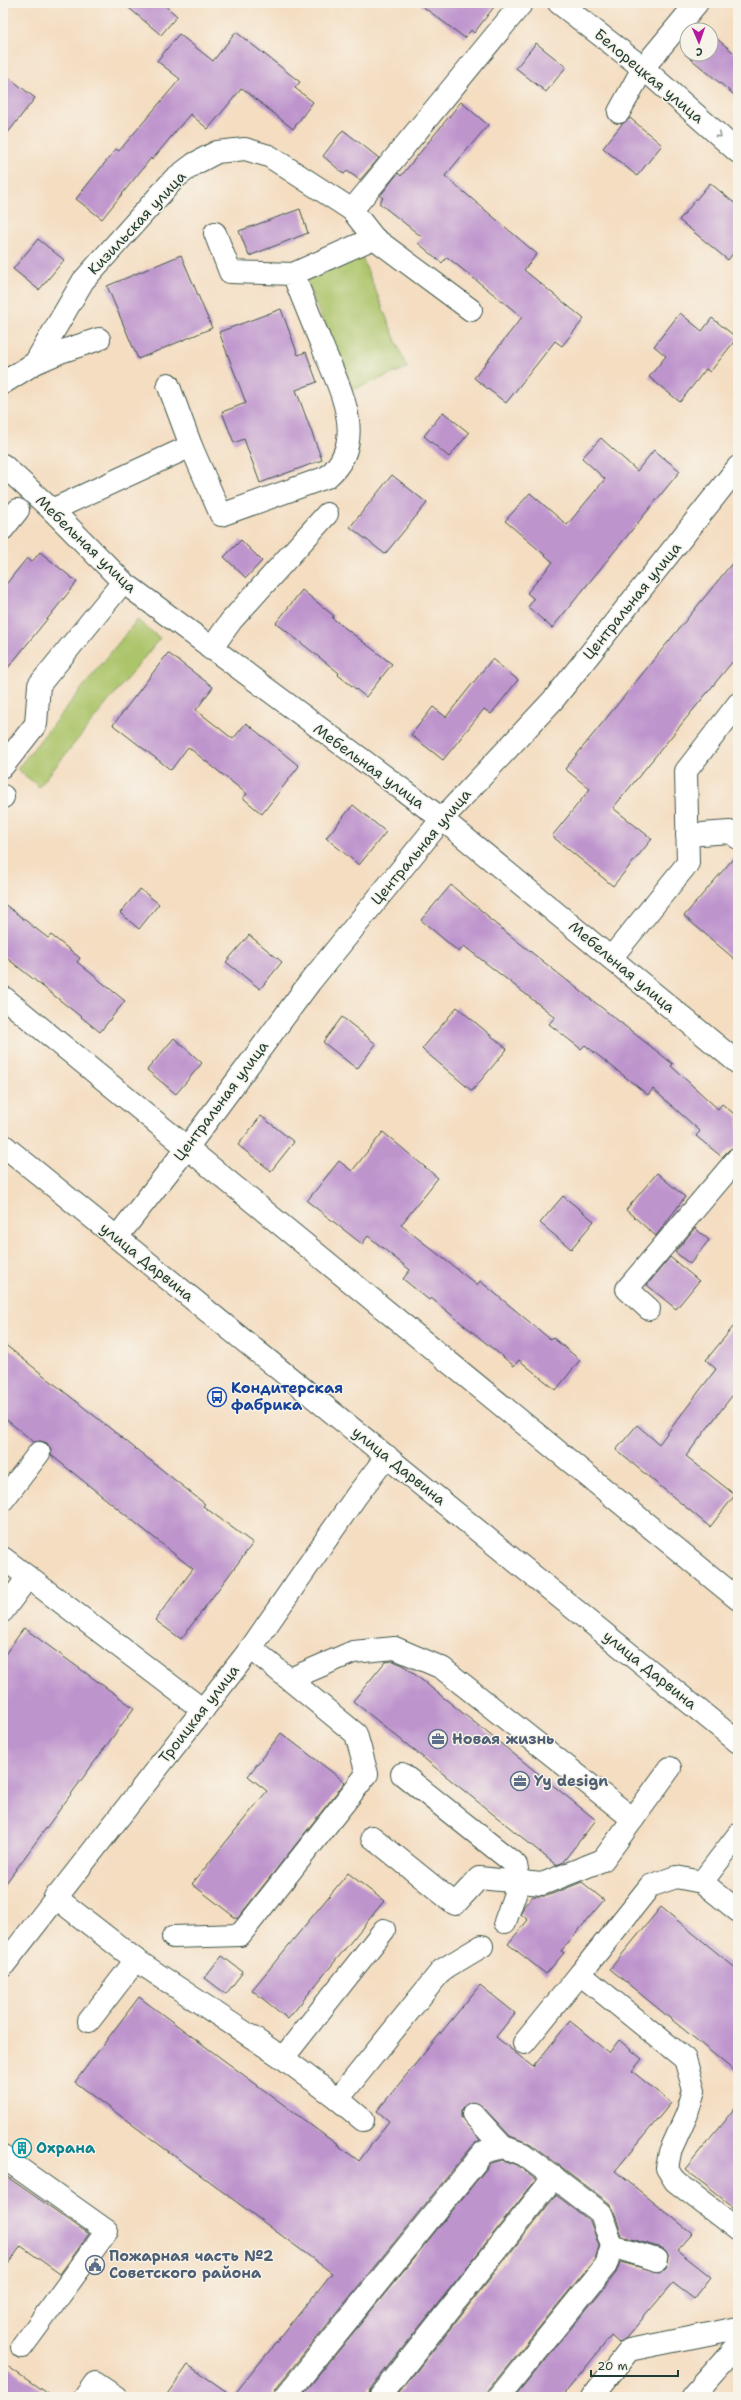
<svg xmlns="http://www.w3.org/2000/svg" width="741" height="2400" font-family="'Shantell Sans',sans-serif">
<rect width="100%" height="100%" fill="#f7f3e8"/>
<filter id="ink" filterUnits="userSpaceOnUse"><feTurbulence type="fractalNoise" baseFrequency=".025" numOctaves="2"/><feDisplacementMap in="SourceGraphic" scale="8" xChannelSelector="R" yChannelSelector="G"/><feConvolveMatrix kernelMatrix="1 2 1 2 8 2 1 2 1" color-interpolation-filters="sRGB"/></filter>
<filter id="wash" filterUnits="userSpaceOnUse"><feTurbulence type="fractalNoise" baseFrequency=".012" numOctaves="4" result="noise"/><feDisplacementMap in="SourceGraphic" scale="16" xChannelSelector="R" yChannelSelector="G"/><feGaussianBlur stdDeviation="0.9" result="paint"/><feColorMatrix in="noise" values="0 0 0 0 0 0 0 0 0 0 0 0 0 0 0 0 0 1.4 0 .05"/><feComposite in="paint" operator="in"/></filter>
<g filter="url(#wash)">
<rect width="100%" height="100%" fill="#f4ddc1"/>
<!-- green -->
<g fill="#acc56b" stroke="#668150">
<path d="M362,257L407,368L350,391L306,280Z"/>
<path d="M137,620L160,638L39,787L17,769Z"/>
</g>
<g id="blocks">
<!-- building -->
<g fill="#be94cd">
<path d="M123,3H162L177,16L161,35Z"/>
<path d="M418,3H497L474,33L471,30L465,38Z"/>
<path d="M236,32L300,82L295,88L313,102L293,129L242,88L208,129L190,114L152,160L151,158L102,219L76,199L116,149L119,151L180,79L157,61L179,34L213,61Z"/>
<path d="M711,34L738,56V98L685,54H711Z"/>
<path d="M536,43L566,67L546,92L516,68Z"/>
<path d="M3,73L35,98L3,139Z"/>
<path d="M461,102L488,125L445,176L537,254L524,270L584,319L562,346L555,341L506,403L474,378L522,317L447,257L442,263L417,242L422,237L379,203L383,198L380,196L398,173L401,176Z"/>
<path d="M630,118L662,145L637,176L603,148L622,124Z"/>
<path d="M343,130L379,158L360,180L347,171L344,174L323,156Z"/>
<path d="M710,183L738,206V247L728,260L679,220Z"/>
<path d="M300,209L308,233L249,256L239,231Z"/>
<path d="M38,239L64,260L39,290L13,269Z"/>
<path d="M181,255L212,328L138,359L107,286Z"/>
<path d="M281,309L298,355L306,352L317,382L296,390L322,460L260,483L244,439L234,443L222,412L246,403L219,332Z"/>
<path d="M680,313L702,331L712,318L737,338L710,372L706,369L680,402L649,377L666,356L654,346Z"/>
<path d="M443,412L469,433L449,457L424,436Z"/>
<path d="M601,438L637,471L654,450L680,471L552,628L528,607L534,599L527,593L553,562L505,521L530,493L567,525L605,479L582,458Z"/>
<path d="M392,475L427,503L385,554L350,527Z"/>
<path d="M241,540L262,561L246,578L224,557Z"/>
<path d="M40,552L77,582L3,674V588L27,558L32,562Z"/>
<path d="M738,556V655L613,808L652,839L613,886L552,836L590,789L565,769Z"/>
<path d="M302,590L334,616L332,618L392,664L366,697L338,675L339,673L276,623Z"/>
<path d="M168,653L213,687L196,710L233,739L246,723L299,766L262,814L243,798L247,794L188,747L171,770L113,725Z"/>
<path d="M492,659L518,680L491,714L484,709L443,760L411,735L433,707L446,717Z"/>
<path d="M353,805L386,832L359,865L326,838Z"/>
<path d="M738,853V962L684,916Z"/>
<path d="M451,885L489,917L488,918L673,1064L671,1066L718,1109L722,1104L738,1117V1146L729,1150L722,1157L696,1136L700,1131L653,1089L648,1095L585,1045L581,1049L549,1024L555,1017L464,946L459,952L421,920Z"/>
<path d="M140,889L159,904L139,929L120,913Z"/>
<path d="M3,903L48,938L51,935L80,958L77,962L125,1001L100,1032L3,955Z"/>
<path d="M249,935L282,962L260,989L226,962Z"/>
<path d="M457,1007L507,1049L472,1091L422,1049Z"/>
<path d="M342,1017L376,1044L357,1069L323,1042Z"/>
<path d="M174,1038L202,1063L176,1094L147,1070Z"/>
<path d="M261,1116L294,1142L271,1171L238,1145Z"/>
<path d="M383,1132L438,1178L401,1225L477,1285L480,1281L550,1339L552,1337L580,1360L556,1390L519,1360L514,1366L431,1298L429,1300L403,1279L410,1270L368,1236L362,1244L307,1201L339,1161L352,1171Z"/>
<path d="M657,1173L685,1197L656,1236L626,1210Z"/>
<path d="M563,1196L594,1221L571,1249L540,1223Z"/>
<path d="M695,1228L709,1240L690,1264L675,1252Z"/>
<path d="M670,1257L699,1281L676,1309L647,1285Z"/>
<path d="M738,1321V1388L686,1456L735,1495L710,1527L616,1450L637,1425L659,1444L716,1369L706,1360Z"/>
<path d="M3,1343L205,1504L203,1506L253,1543L181,1639L155,1620L193,1569L51,1455V1449L47,1443L41,1441L34,1442L3,1417Z"/>
<path d="M24,1628L134,1708L3,1887V1657Z"/>
<path d="M393,1661L403,1665L596,1820L562,1863L556,1865L353,1701L385,1662Z"/>
<path d="M281,1733L345,1782L237,1919L192,1884L267,1791L248,1776Z"/>
<path d="M348,1873L384,1901L288,2019L252,1990Z"/>
<path d="M582,1882L604,1900L561,1951L564,1953L546,1974L508,1944L528,1920L521,1914L524,1906L533,1896H547Z"/>
<path d="M661,1907L738,1970V2074L610,1969Z"/>
<path d="M222,1956L243,1972L226,1994L205,1978Z"/>
<path d="M480,1985L515,2013L496,2037L533,2067L570,2021L609,2053L619,2040L642,2059L632,2071L671,2103L615,2171L692,2233L677,2250L711,2277L694,2299L673,2283L626,2338L619,2343L611,2336L562,2397H515L616,2273L620,2262L659,2272L666,2269L669,2258L666,2252L661,2248L622,2236L613,2209L609,2203L531,2144L510,2136L482,2106L471,2102L461,2110V2117L480,2140L474,2144L275,2389L273,2397H165L188,2365L233,2396L332,2273L75,2082L139,1997L359,2161L389,2121L377,2111Z"/>
<path d="M738,2104V2211L685,2169Z"/>
<path d="M502,2160L517,2165L536,2180L370,2389L368,2397H301L491,2163Z"/>
<path d="M3,2174L89,2234L60,2274L21,2246L3,2271Z"/>
<path d="M556,2195L590,2221L599,2246L595,2259L489,2389L487,2397H396Z"/>
<path d="M3,2363L52,2397H3Z"/>
</g>
</g>
</g>
<g filter="url(#ink)">
<use href="#blocks" fill-opacity="0" stroke="#3f5549" stroke-width="1"/>
<g fill="none" stroke-linecap="round" stroke-linejoin="round">
<defs>
<g id="minor">
<path d="M559,3L643,68L738,152"/>
<path d="M619,112L643,68L697,3"/>
<path d="M352,210L522,3"/>
<path d="M293,274L374,238"/>
<path d="M35,363L63,351L99,339"/>
<path d="M3,383L35,363L83,281L174,179L194,164L217,152L245,149L269,156L352,210L374,238L471,310"/>
<path d="M168,384L191,446L221,515L327,477C369,442 340,389 323,348C313,324 303,299 293,274L230,272L215,233"/>
<path d="M3,465L52,510L123,582L442,819L738,1063"/>
<path d="M52,510L191,446"/>
<path d="M3,529L18,510"/>
<path d="M211,649L231,621L327,514"/>
<path d="M3,766L36,724L39,685L123,582"/>
<path d="M3,796V797"/>
<path d="M687,835L730,832L738,838"/>
<path d="M611,958L688,863L686,771L738,704"/>
<path d="M3,997L738,1599"/>
<path d="M117,1237L187,1148L310,982L442,819L554,699L738,467"/>
<path d="M649,1309L627,1289L738,1158"/>
<path d="M3,1500L39,1453"/>
<path d="M3,1558L203,1710"/>
<path d="M3,1611L28,1577"/>
<path d="M290,1679L353,1652L395,1648L442,1668L633,1819L603,1860L542,1884L479,1878L455,1904L372,1837"/>
<path d="M402,1774L516,1865L519,1882L505,1922"/>
<path d="M633,1819L670,1768"/>
<path d="M702,1882L738,1835"/>
<path d="M55,1897L136,1960L283,2058L338,2099L442,1970L482,1946"/>
<path d="M738,1911L702,1882L676,1877L650,1886L580,1974L685,2059L694,2090L687,2114L670,2152L667,2168L675,2181L738,2230"/>
<path d="M173,1937L240,1935L367,1774L356,1734L251,1648"/>
<path d="M3,1966L251,1648L357,1495L387,1456"/>
<path d="M89,2021L136,1960"/>
<path d="M524,2043L580,1974"/>
<path d="M283,2058L384,1930"/>
<path d="M338,2099L363,2120"/>
<path d="M473,2114L503,2147"/>
<path d="M3,2157L107,2231L22,2347"/>
<path d="M612,2246L657,2260"/>
<path d="M85,2397L95,2383L116,2397"/>
<path d="M285,2397L484,2152L503,2147L523,2154L601,2213L612,2246L606,2265L499,2397"/>
<path d="M380,2397L554,2177"/>
<path d="M592,2397L629,2350L738,2328"/>
<path d="M692,2397L738,2345"/>
</g>
<path id="major" d="M3,1145L738,1742"/>
</defs>
<!-- minor casing -->
<use href="#minor" stroke="#3f5549" stroke-width="24"/>
<!-- major casing -->
<use href="#major" stroke="#3f5549" stroke-width="24"/>
<!-- minor -->
<use href="#minor" stroke="#fff" stroke-width="22"/>
<!-- major -->
<use href="#major" stroke="#fff" stroke-width="22"/>
</g>
<!-- one-way arrows -->
<defs><path id="oneway-chevron" d="M-2-3.5L2.5 0L-2 3.5" fill="none" stroke-width="1.6" stroke-linecap="round" stroke-linejoin="round"/></defs>
<use stroke="#8f9e9a" href="#oneway-chevron" transform="translate(719 135) rotate(41)"/>
</g>
<!-- icons -->
<defs>
<symbol id="bus-ring" viewBox="-11 -11 22 22"><circle r="9.5" fill="#f7f3e8" stroke="#1a4fb4" stroke-width="1.5"/><path d="M-5-6H5V4H4V6H2V4H-2V6H-4V4H-5ZM-3.5-4V0h7V-4ZM-3.5 1.2v1.5H-2V1.2ZM2 1.2v1.5H3.5V1.2Z" fill="#1a4fb4"/></symbol>
<symbol id="office-ring" viewBox="-11 -11 22 22"><circle r="9.5" fill="#f7f3e8" stroke="#5c6f8a" stroke-width="1.5"/><path d="M-6-3h4V-5.5h4V-3h4V5H-6ZM-1-4.5V-3h2v-1.5ZM-6 0V1H6V0Z" fill="#5c6f8a"/></symbol>
<symbol id="building-ring" viewBox="-11 -11 22 22"><circle r="9.5" fill="#f7f3e8" stroke="#0f9aa8" stroke-width="1.5"/><path d="M-4-6H4V6H1V3H-1V6H-4ZM-2.5-4.3h1.7v1.8h-1.7ZM.8-4.3h1.7v1.8H.8ZM-2.5-1h1.7V.8h-1.7ZM.8-1h1.7V.8H.8Z" fill="#0f9aa8"/></symbol>
<symbol id="civic-ring" viewBox="-11 -11 22 22"><circle r="9.5" fill="#f7f3e8" stroke="#5c6f8a" stroke-width="1.5"/><path d="M-.6-6.5H3V-4.5H.6V-3L4-1V1h2V6H-6V1h2V-1L-.6-3ZM-1.2 2.5V6h2.4V2.5Z" fill="#5c6f8a"/></symbol>
</defs>
<g fill-rule="evenodd">
<use href="#bus-ring" x="206" y="1386" width="22" height="22"/>
<use href="#office-ring" x="427" y="1728" width="22" height="22"/>
<use href="#office-ring" x="509" y="1770" width="22" height="22"/>
<use href="#building-ring" x="11" y="2137" width="22" height="22"/>
<use href="#civic-ring" x="84" y="2254" width="22" height="22"/>
</g>
<g text-anchor="middle" stroke-width="3" stroke-linejoin="round" paint-order="stroke">
<!-- street labels -->
<g font-size="15" fill="#1f3d34" stroke="#f7f3e8">
<text transform="translate(649 76) rotate(40)" y="5">Белорецкая улица</text>
<text transform="translate(137 223) rotate(-47)" y="5">Кизильская улица</text>
<text transform="translate(86 544) rotate(44)" y="5">Мебельная улица</text>
<text transform="translate(632 601) rotate(-51)" y="5">Центральная улица</text>
<text transform="translate(369 766) rotate(36)" y="5">Мебельная улица</text>
<text transform="translate(421 847) rotate(-50)" y="5">Центральная улица</text>
<text transform="translate(622 967) rotate(40)" y="5">Мебельная улица</text>
<text transform="translate(221 1101) rotate(-53)" y="5">Центральная улица</text>
<text transform="translate(147 1262) rotate(39)" y="5">улица Дарвина</text>
<text transform="translate(399 1466) rotate(39)" y="5">улица Дарвина</text>
<text transform="translate(650 1670) rotate(39)" y="5">улица Дарвина</text>
<text transform="translate(199 1714) rotate(-52)" y="5">Троицкая улица</text>
</g>
<!-- transit labels -->
<g font-size="15" font-weight="bold" fill="#164399" stroke="#f7f3e8" text-anchor="start">
<text x="231" y="1393">Кондитерская<tspan x="231" dy="17">фабрика</tspan></text>
</g>
<!-- service labels -->
<g font-size="15" font-weight="bold" fill="#4e5e75" stroke="#f7f3e8" text-anchor="start">
<text x="452" y="1744">Новая жизнь</text>
<text x="534" y="1786">Yy design</text>
<text x="109" y="2261">Пожарная часть №2<tspan x="109" dy="17">Советского района</tspan></text>
</g>
<!-- culture labels -->
<g font-size="15" font-weight="bold" fill="#0d838f" stroke="#f7f3e8" text-anchor="start">
<text x="36" y="2153">Охрана</text>
</g>
</g>
<!-- margin -->
<rect width="741" height="2400" fill="none" stroke="#f7f3e8" stroke-width="16"/>
<!-- north arrow -->
<g transform="translate(699 42) rotate(178)"><circle r="19" fill="#f7f3e8" stroke="#a1aaa0"/>
<path d="M0-3L7 15L0 10L-7 15Z" fill="#b5179e"/>
<text y="-6" font-size="11" font-weight="bold" text-anchor="middle" fill="#1f3d34">С</text>
</g>
<!-- scale -->
<path d="M591 2370v6h87v-6" fill="none" stroke="#1f3d34" stroke-width="2"/>
<text x="597" y="2370" font-size="12" fill="#1f3d34" stroke="#f7f3e8" stroke-width="3" paint-order="stroke">20 m</text>
</svg>
